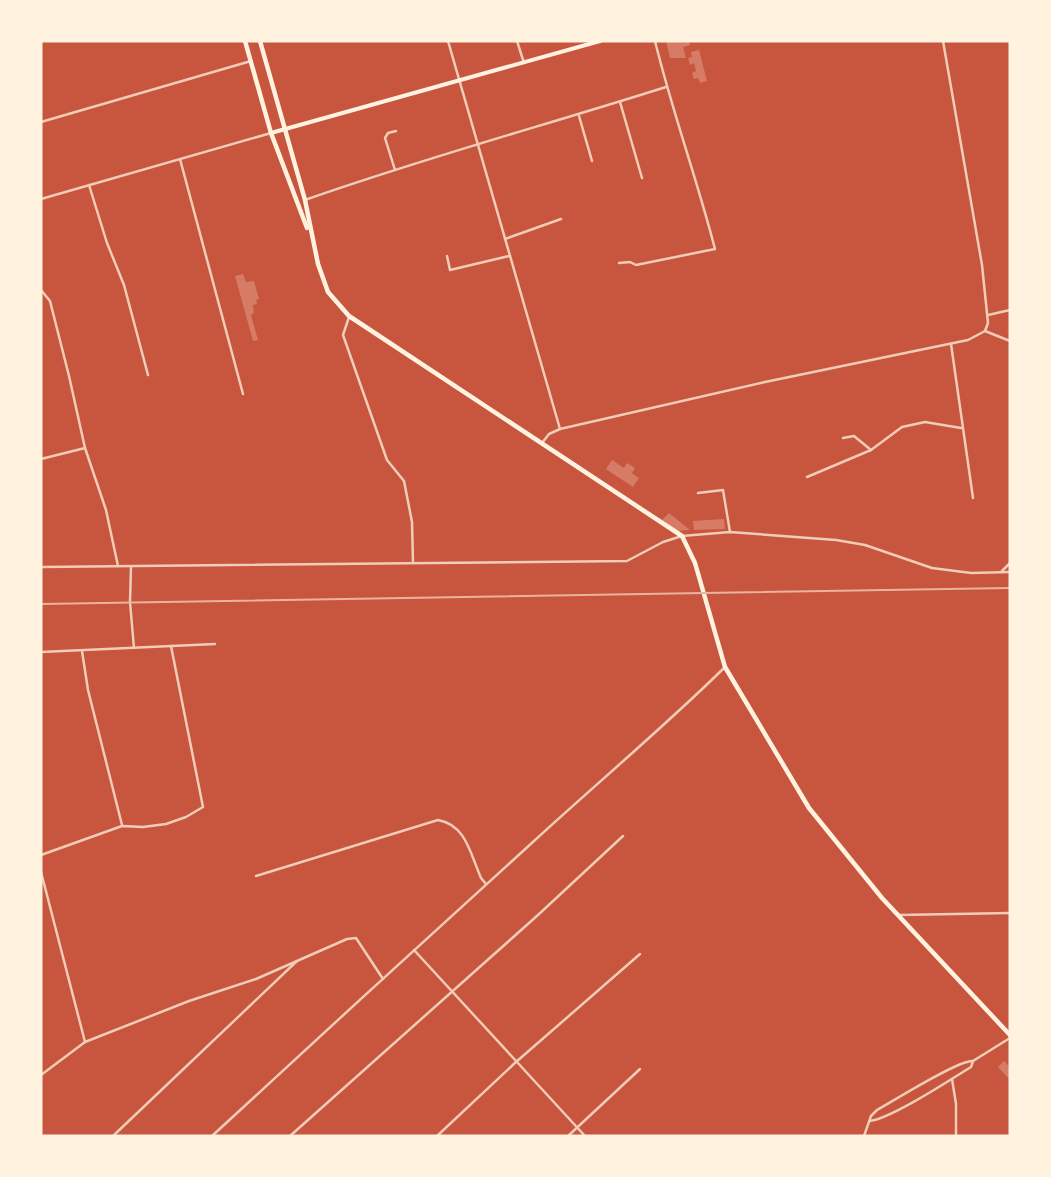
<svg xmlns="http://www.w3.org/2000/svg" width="1051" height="1177" font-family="Roboto,sans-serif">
<rect width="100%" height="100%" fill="#c8553d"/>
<!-- building -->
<g fill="#d67c66">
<path d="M666,41H689L690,45L683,47L686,58H670Z"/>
<path d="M699,50L707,81L700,83L698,78L694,79L692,73L696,71L694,63L690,65L688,58L692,57L691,52Z"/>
<path d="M243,274L246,282L254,281L259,299L256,300L257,304L253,305L254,313L251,315L258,340L253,341L235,276Z"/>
<path d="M612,460L624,468L627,463L635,468L632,473L639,478L633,487L606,469Z"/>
<path d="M669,513L690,530L676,531L662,520Z"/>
<path d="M724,519L725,529L694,530L693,521Z"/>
<path d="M1004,1061L1010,1067V1080L998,1067Z"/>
</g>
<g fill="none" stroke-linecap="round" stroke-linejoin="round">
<!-- minor -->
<g stroke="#f1ccb7" stroke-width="2.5">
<path d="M448,41L560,429L549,434L542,443"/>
<path d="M517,41L524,63"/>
<path d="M620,102L642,178"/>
<path d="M579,116L592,161"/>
<path d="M41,122L251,61"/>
<path d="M180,159L243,394"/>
<path d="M395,170L385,138L388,133L396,131"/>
<path d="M89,185L107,243L124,285L148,375"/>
<path d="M41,199L271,133"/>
<path d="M305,200C424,158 546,125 666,87"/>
<path d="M505,239L561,219"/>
<path d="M447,256L450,270L509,256"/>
<path d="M619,263L630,262L636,265L715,249C697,179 672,111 655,41"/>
<path d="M41,290L50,301L69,376L85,448L106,510L118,566"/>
<path d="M988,315L1010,310"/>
<path d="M349,317L343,335L387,460L404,481L412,522L413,563"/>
<path d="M985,331L1010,341"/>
<path d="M951,344L973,498"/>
<path d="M560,429L765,382L968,340L985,331L988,323L982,265L943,41"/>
<path d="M843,438L854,436L871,450"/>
<path d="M41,459L85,448"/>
<path d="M807,477L871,450L902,427L925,422L961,428"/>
<path d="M698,493L723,490L730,532"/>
<path d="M41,567L627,561L663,542L682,536L730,532L836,540L865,545L932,568L971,573L1010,572"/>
<path d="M131,567L130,602L134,648"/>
<path d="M1001,572L1010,563"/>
<path d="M82,651L88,690L122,825"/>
<path d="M41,652L215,644"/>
<path d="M41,855L122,826L143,827L166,824L186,817L203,807L171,646"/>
<path d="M41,872L85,1042"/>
<path d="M256,876L438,820C466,825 470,853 481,878L486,884"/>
<path d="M899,915L1010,913"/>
<path d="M414,950L585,1136"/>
<path d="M41,1075L85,1042L189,1001L256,979L347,939L356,938L383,979"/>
<path d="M952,1079L956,1104V1136"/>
<path d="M870,1121C892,1118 950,1080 971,1067L973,1061L1010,1038"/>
<path d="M113,1136L297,961"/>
<path d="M212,1136C319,1037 426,939 534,841C597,783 663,728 724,668"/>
<path d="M290,1136L538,915L623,836"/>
<path d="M437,1136L516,1062L640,954"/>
<path d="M568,1136L640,1069"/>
<path d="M864,1136L871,1116L877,1110C893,1101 960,1059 973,1061"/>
</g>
<!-- secondary -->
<path stroke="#fff3e0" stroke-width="4" d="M271,133L600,41"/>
<!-- primary -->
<g stroke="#fff3e0" stroke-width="4.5">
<path d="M245,41L271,133L307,228"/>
<path d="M260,41L305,200L318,264L328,292L349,316L682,536L695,563L725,667L809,808L882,898L1010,1035"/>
</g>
<!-- rail -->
<path stroke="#e9b49f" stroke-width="2" d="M41,604L1010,588"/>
</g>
<!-- border -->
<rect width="1051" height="1177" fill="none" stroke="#fff3e0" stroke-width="85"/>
</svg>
